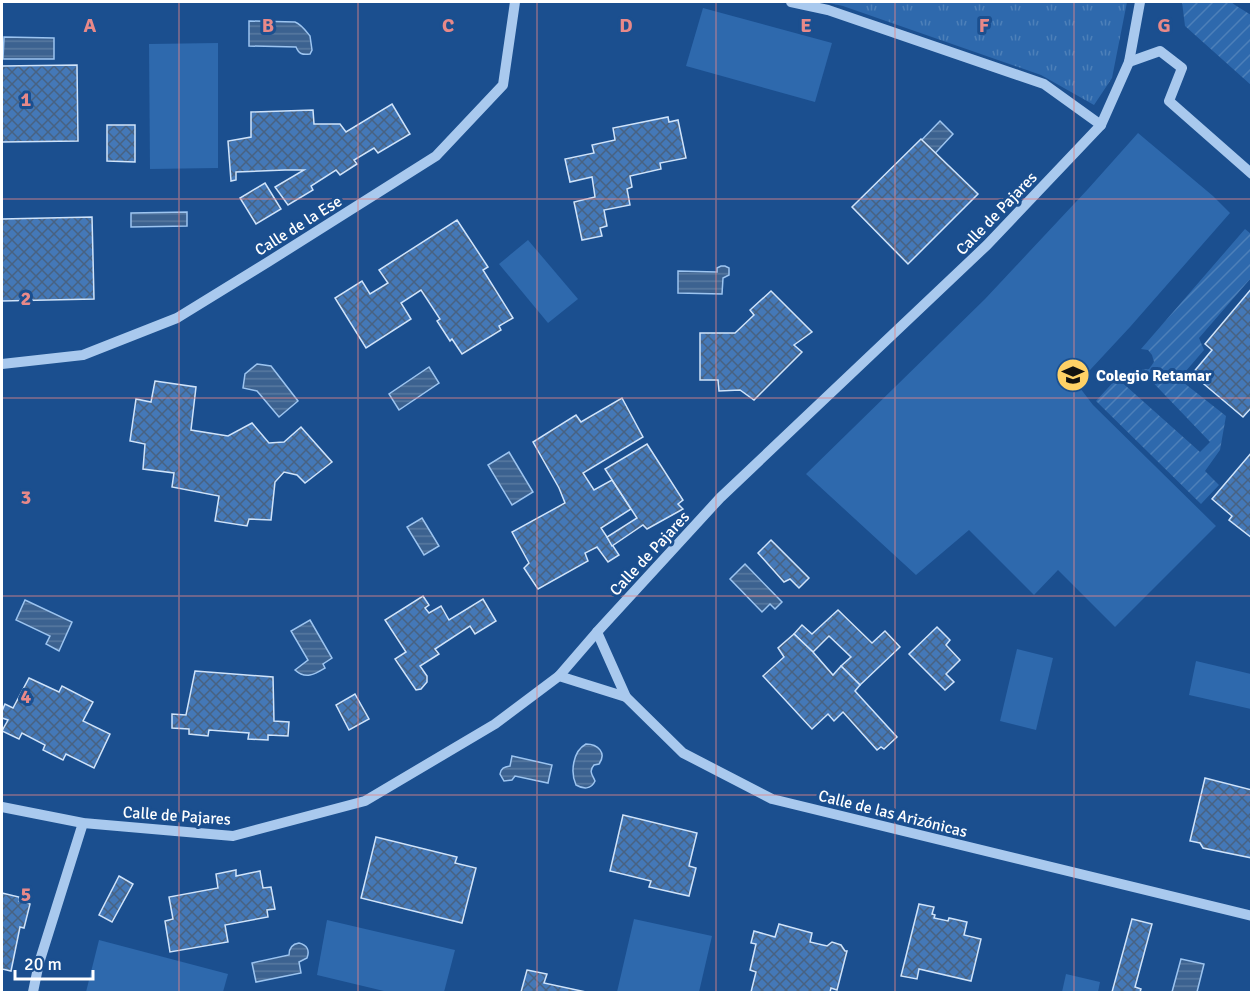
<svg xmlns="http://www.w3.org/2000/svg" width="1253" height="994" font-family="Signika,sans-serif">
<defs>
<pattern id="grass-tufts" width="24" height="20" patternUnits="userSpaceOnUse" patternTransform="scale(1.5)"><rect width="24" height="20" fill="#2e69ad"/><path d="M3 7l-1-3M5 7V3M7 7l1-3M15 17l-1-3M17 17v-4M19 17l1-3" fill="none" stroke="#4d80b9"/></pattern>
<pattern id="garden-furrows" width="10" height="10" patternUnits="userSpaceOnUse" patternTransform="scale(1.5)"><rect width="10" height="10" fill="#2e69ad"/><path d="M-1 1l2-2M0 10L10 0M9 11l2-2" fill="none" stroke="#4d80b9"/></pattern>
<pattern id="water-rules" width="6" height="5" patternUnits="userSpaceOnUse" patternTransform="scale(1.5)"><rect width="6" height="5" fill="#3c6290"/><path d="M0 2.5h6" fill="none" stroke="#597aa1"/></pattern>
<pattern id="building-cross-hatch" width="8" height="8" patternUnits="userSpaceOnUse" patternTransform="scale(1.5)"><rect width="8" height="8" fill="#4478b7"/><path d="M0 0l8 8M0 8l8-8" fill="none" stroke="#486282"/></pattern>
</defs>
<rect width="100%" height="100%" fill="#1b4f8f"/>
<!-- grass -->
<path fill="url(#grass-tufts)" d="M824,2H1127L1112,78L1094,105L1041,75L843,6Z"/>
<!-- garden -->
<g fill="url(#garden-furrows)">
<path d="M1182,2H1231L1235,5L1251,15V85L1185,26Z"/>
<path d="M1245,229L1251,234V278L1199,338L1204,350L1179,379L1226,416L1220,450L1205,471L1219,485L1201,504L1096,401L1117,378L1200,452L1210,442L1141,370L1149,369L1154,362L1152,355L1148,350L1141,349Z"/>
</g>
<!-- pitch -->
<g fill="#2e69ad">
<path d="M703,8L832,43L815,102L686,66Z"/>
<path d="M218,43V168L150,169L149,44Z"/>
<path d="M1138,133L1213,196L1230,213L1130,327L1077,384L1093,405L1216,526L1115,627L1058,570L1034,595L969,530L916,575L806,474L985,299L1088,189Z"/>
<path d="M528,240L578,299L548,323L499,264Z"/>
<path d="M1017,649L1053,658L1036,730L1000,721Z"/>
<path d="M1196,661L1251,674V709L1189,695Z"/>
<path d="M634,919L712,936L699,992H617Z"/>
<path d="M327,920L455,950L444,992H388L317,975Z"/>
<path d="M99,940L228,974L223,992H86Z"/>
<path d="M1066,974L1100,982L1098,992H1062Z"/>
</g>
<!-- water -->
<g fill="url(#water-rules)" stroke="#9cc4f0" stroke-width="1.5">
<path d="M249,21L295,22C301,24 306,31 310,36L312,50L310,54C302,55 299,54 296,47L249,46Z"/>
<path d="M4,37L54,38V59H3Z"/>
<path d="M940,121L953,134L927,162L913,149Z"/>
<path d="M187,212V226L131,227V213Z"/>
<path d="M721,266H725L729,268V275L723,278L722,294L678,293V271L717,272V268Z"/>
<path d="M257,364L271,366L298,401L279,417L257,391L243,388L245,374Z"/>
<path d="M429,367L439,383L399,410L389,394Z"/>
<path d="M509,452L533,492L512,505L488,465Z"/>
<path d="M422,518L439,546L424,555L407,527Z"/>
<path d="M745,564L782,602L775,609L770,604L762,612L730,579Z"/>
<path d="M25,600L72,622L59,651L46,644L50,636L16,620Z"/>
<path d="M310,620L332,658L323,664L325,668C315,674 306,680 295,670L308,660L291,631Z"/>
<path d="M586,744C598,744 607,753 599,764L594,765C588,772 593,775 595,781C591,790 583,789 576,785C570,772 573,751 586,744Z"/>
<path d="M512,756L552,765L548,783L515,776L512,780L504,781L500,774C501,768 504,767 510,766Z"/>
<path d="M299,943C307,945 310,950 307,958L299,962L301,973L256,982L252,963L289,955C289,948 292,944 299,943Z"/>
<path d="M1181,959L1204,964L1197,992H1172Z"/>
</g>
<!-- building -->
<g fill="url(#building-cross-hatch)" stroke="#cfe3fa" stroke-width="1.5">
<path d="M77,65L78,141L2,142V66Z"/>
<path d="M392,104L410,134L378,153L374,148L354,160L357,164L340,175L336,170L311,186L313,190L288,205L275,187L304,170H285L236,172V180L231,181L228,141L251,137V112L313,110L314,124H340L346,132Z"/>
<path d="M668,117L669,122L678,120L686,158L660,163L661,169L630,176L632,187L627,189L630,205L604,210L607,226L600,228L602,236L582,240L574,202L595,197L592,177L570,182L565,159L594,153L592,145L615,140L613,128Z"/>
<path d="M107,125H135V162L107,161Z"/>
<path d="M921,139L978,194L908,264L852,207Z"/>
<path d="M265,183L281,209L256,224L240,198Z"/>
<path d="M92,217L94,299L2,301V219Z"/>
<path d="M457,220L488,267L483,270L513,318L499,326L501,330L462,354L452,339L450,341L437,321L440,319L421,290L401,303L411,319L366,348L335,298L362,281L370,294L388,283L379,270Z"/>
<path d="M1252,288V407L1243,417L1192,374L1212,350L1205,344Z"/>
<path d="M771,291L812,332L794,345L802,352L754,400L740,390L719,391L718,380H700V333H735L754,315L750,310Z"/>
<path d="M155,381L196,387L191,430L228,436L252,423L269,443L284,442L301,427L332,462L305,483L297,475L284,472L275,482L271,520L249,519L247,526L215,521L219,496L172,487L174,473L143,469L145,444L130,441L136,399L151,402Z"/>
<path d="M622,398L643,437L583,473L594,490L612,480L631,509L601,528L619,555L608,562L597,547L585,553L588,561L538,589L524,568L529,563L512,532L565,503L559,488L533,442L576,415L581,422Z"/>
<path d="M647,444L683,500L678,504L683,509L647,529L643,525L612,546L607,537L637,518L605,469Z"/>
<path d="M1252,452V538L1229,520L1232,516L1212,499Z"/>
<path d="M771,540L809,578L799,588L790,579L784,582L758,553Z"/>
<path d="M423,596L429,605L425,608L429,613L441,606L449,620L483,599L496,621L475,634L470,626L435,649L439,654L420,666L427,676V682L421,689L416,690L395,659L406,652L385,620Z"/>
<path d="M838,610L872,643L885,631L900,647L860,685L841,666L851,657L829,636L813,652L794,634L802,625L812,634Z"/>
<path d="M937,627L950,640L946,645L960,660L946,674L954,682L945,690L909,654Z"/>
<path d="M794,634L813,652L833,675L841,666L860,685L855,691L897,737L884,749L881,747L877,750L843,712L834,721L828,714L812,729L763,676L784,657L778,648Z"/>
<path d="M195,671L273,677L274,721L289,722L288,736L268,735V740L248,739L249,733L209,730L208,736L189,734V729L172,728V714L186,715Z"/>
<path d="M29,678L59,692L62,686L93,702L83,721L110,734L94,768L66,754L63,760L43,750L45,745L22,733L19,739L2,731L8,720L2,718V711L5,704L13,708Z"/>
<path d="M355,694L369,719L349,730L336,705Z"/>
<path d="M1205,778L1252,790V858L1203,848L1200,843L1190,841Z"/>
<path d="M623,815L697,833L689,866L696,868L689,896L649,887L651,881L610,871Z"/>
<path d="M376,837L457,857L455,863L476,868L462,923L361,898Z"/>
<path d="M236,870V876L260,871L263,888L271,887L275,909L267,910L268,917L225,925L228,942L170,952L165,921L173,919L169,897L218,888L216,874Z"/>
<path d="M119,876L133,884L112,922L99,915Z"/>
<path d="M2,893L19,897V901L30,904L24,928L20,927L11,971L2,969Z"/>
<path d="M919,904L934,907L932,914L935,915L934,918L948,921L949,918L967,922L964,935L981,939L971,981L919,969L917,979L901,976Z"/>
<path d="M1132,919L1152,924L1135,987L1141,989L1140,992H1112Z"/>
<path d="M779,924L812,933L810,942L827,946L832,942L841,945L845,951H847L837,990L831,988L830,992H751L756,972L750,970L756,944L751,943L754,931L775,937Z"/>
<path d="M527,970L547,974L544,983L586,992H521Z"/>
</g>
<g fill="none" stroke-linecap="round" stroke-linejoin="round">
<!-- minor -->
<g stroke="#a9c9ee" stroke-width="10">
<path d="M791,2L828,10L1044,84L1101,125"/>
<path d="M1129,62L1160,51L1182,68L1169,101L1252,174"/>
<path d="M2,364L83,355L177,318L268,262L436,156L503,85L515,2"/>
<path d="M597,632L626,697L683,753L772,799L1252,916"/>
<path d="M559,676L626,697"/>
<path d="M2,807L83,823L233,836L365,801L495,724L559,676L597,632L720,498L987,245L1101,125L1129,62L1140,2"/>
<path d="M33,992L39,963L83,823"/>
</g>
</g>
<!-- grid -->
<path fill="none" stroke="#e88989" stroke-width="1.5" stroke-opacity="0.55" d="M179,2V992M358,2V992M537,2V992M716,2V992M895,2V992M1074,2V992M2,199H1252M2,398H1252M2,596H1252M2,795H1252"/>
<!-- icons -->
<defs>
<symbol id="school-disc" viewBox="-11 -11 22 22"><circle r="9.5" fill="#ffd166" stroke="#1b4f8f"/><path d="M0-5L7-2L0 1L-7-2ZM-4 1L0 2.5L4 1V4Q0 6-4 4Z" fill="#111"/></symbol>
</defs>
<g fill-rule="evenodd">
<use href="#school-disc" x="1054" y="356" width="38" height="38"/>
</g>
<g text-anchor="middle" stroke-width="6" stroke-linejoin="round" paint-order="stroke">
<!-- street labels -->
<g font-size="16" fill="#fff" stroke="#1b4f8f">
<text transform="translate(996 213) rotate(-46)" y="6">Calle de Pajares</text>
<text transform="translate(298 225) rotate(-32)" y="6">Calle de la Ese</text>
<text transform="translate(649 553) rotate(-47)" y="6">Calle de Pajares</text>
<text transform="translate(893 813) rotate(14)" y="6">Calle de las Arizónicas</text>
<text transform="translate(177 815) rotate(4)" y="6">Calle de Pajares</text>
</g>
<!-- poi labels -->
<g font-size="16" font-weight="bold" fill="#fff" stroke="#1b4f8f" text-anchor="start">
<text x="1096" y="381">Colegio Retamar</text>
</g>
</g>
<g font-size="20" text-anchor="middle" font-weight="bold" fill="#e88989" stroke="#1b4f8f" stroke-width="6" stroke-linejoin="round" paint-order="stroke">
<text x="90" y="32">A</text>
<text x="268" y="32">B</text>
<text x="448" y="32">C</text>
<text x="626" y="32">D</text>
<text x="806" y="32">E</text>
<text x="984" y="32">F</text>
<text x="1164" y="32">G</text>
<text x="26" y="106">1</text>
<text x="26" y="305">2</text>
<text x="26" y="504">3</text>
<text x="26" y="703">4</text>
<text x="26" y="901">5</text>
</g>
<!-- border -->
<rect width="1253" height="994" fill="none" stroke="#ffffff" stroke-width="6"/>
<!-- scale -->
<path d="M15 970v9h78v-9" fill="none" stroke="#ffffff" stroke-width="3"/>
<text x="24" y="970" font-size="18" fill="#ffffff" stroke="#1b4f8f" stroke-width="4.5" paint-order="stroke">20 m</text>
</svg>
